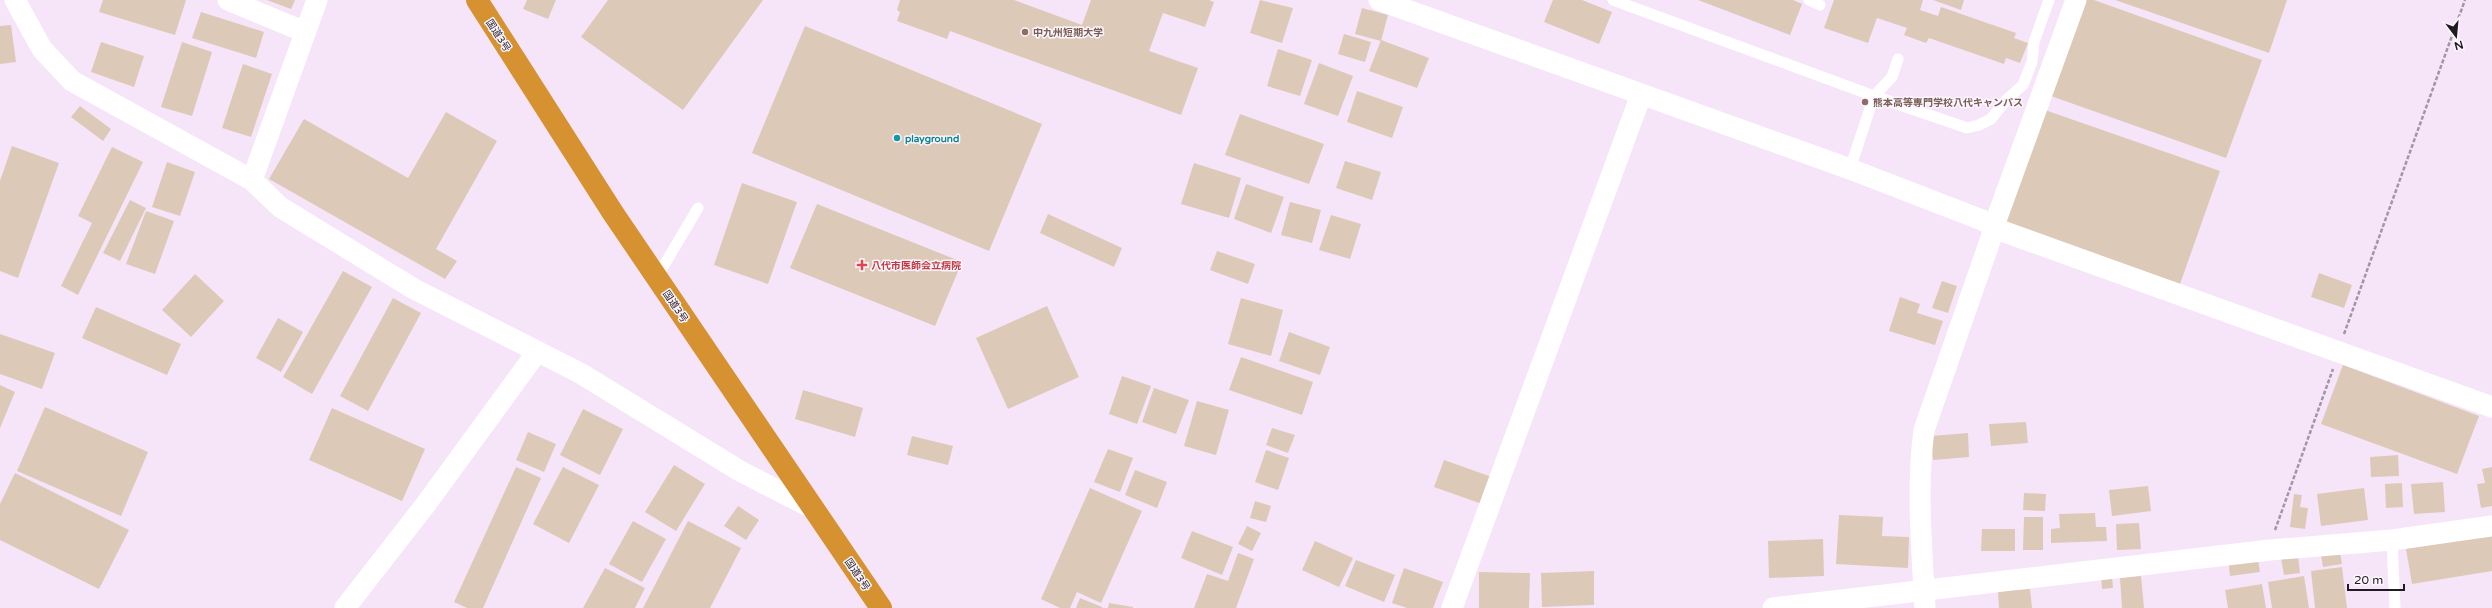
<svg xmlns="http://www.w3.org/2000/svg" width="2492" height="608" font-family="'Varela Round','Noto Sans JP',sans-serif">
<rect width="100%" height="100%" fill="#f6e5f8"/>
<!-- building -->
<g fill="#ddc9b8">
<path d="M103,0H186L175,35L99,12Z"/>
<path d="M267,0H295L291,9Z"/>
<path d="M527,0H556L548,19L523,9Z"/>
<path d="M608,0H763L683,110L581,37Z"/>
<path d="M900,0H1014L1082,25L1091,0H1209L1214,2L1205,27L1163,13L1149,51L1198,68L1181,115L950,31L947,39L897,21L900,12L897,10Z"/>
<path d="M1260,0L1293,8L1282,43L1250,33Z"/>
<path d="M1553,0H1582L1612,12L1599,44L1544,22Z"/>
<path d="M1698,0H1793L1802,4L1790,35Z"/>
<path d="M1834,0H1923L1920,10L1938,16L1941,7L2016,33L2014,38L2028,43L2020,63L2006,58L2004,64L1929,38L1926,43L1904,35L1907,28L1877,18L1868,43L1824,28Z"/>
<path d="M1933,0H1964L1961,10Z"/>
<path d="M2085,0H2094L2262,60L2226,158L2051,96Z"/>
<path d="M2115,0H2287L2269,53Z"/>
<path d="M1362,8L1388,15L1381,41L1355,34Z"/>
<path d="M201,12L264,32L256,58L192,38Z"/>
<path d="M11,25L16,62L0,64V26Z"/>
<path d="M805,26L1042,124L989,251L752,153Z"/>
<path d="M1344,34L1371,42L1365,62L1338,54Z"/>
<path d="M1381,40L1429,58L1417,88L1369,71Z"/>
<path d="M101,42L144,56L134,87L91,72Z"/>
<path d="M182,42L212,52L192,116L161,107Z"/>
<path d="M1278,49L1312,60L1300,96L1267,86Z"/>
<path d="M1319,63L1353,76L1338,116L1304,104Z"/>
<path d="M243,64L272,74L251,137L222,128Z"/>
<path d="M1357,91L1403,107L1392,138L1347,122Z"/>
<path d="M80,106L111,129L103,141L71,117Z"/>
<path d="M2045,110L2220,171L2180,284L2005,222Z"/>
<path d="M446,112L497,141L436,249L457,261L445,279L269,179L304,119L408,178Z"/>
<path d="M1240,114L1324,144L1309,184L1225,155Z"/>
<path d="M12,146L59,163L18,278L0,271V181Z"/>
<path d="M112,147L143,162L78,295L61,286L92,223L78,216Z"/>
<path d="M1345,161L1381,172L1372,200L1336,188Z"/>
<path d="M167,162L195,172L180,216L152,207Z"/>
<path d="M1194,163L1241,178L1229,218L1181,204Z"/>
<path d="M742,183L797,202L768,284L714,265Z"/>
<path d="M1246,184L1284,197L1271,233L1234,219Z"/>
<path d="M130,200L146,208L120,261L103,253Z"/>
<path d="M1290,202L1321,210L1312,243L1281,235Z"/>
<path d="M817,204L962,262L935,326L790,268Z"/>
<path d="M146,211L174,221L155,274L126,264Z"/>
<path d="M1048,214L1122,248L1114,267L1040,233Z"/>
<path d="M1331,215L1361,224L1350,259L1319,250Z"/>
<path d="M1217,251L1255,264L1248,284L1210,270Z"/>
<path d="M343,271L372,287L312,394L283,377Z"/>
<path d="M2319,273L2352,285L2344,308L2311,297Z"/>
<path d="M195,274L224,301L191,337L162,310Z"/>
<path d="M1942,281L1957,286L1948,313L1932,308Z"/>
<path d="M1900,297L1920,304L1917,313L1943,321L1935,345L1889,331Z"/>
<path d="M393,298L421,313L368,411L340,396Z"/>
<path d="M1241,298L1283,310L1271,356L1228,344Z"/>
<path d="M1047,306L1079,377L1008,409L976,338Z"/>
<path d="M96,307L181,344L167,375L82,338Z"/>
<path d="M278,318L303,332L281,372L256,358Z"/>
<path d="M1289,332L1330,347L1320,375L1279,361Z"/>
<path d="M0,334L55,353L42,389L0,374Z"/>
<path d="M1241,357L1313,382L1302,415L1229,390Z"/>
<path d="M2343,365L2479,416L2457,474L2321,424Z"/>
<path d="M1122,376L1151,386L1137,424L1109,414Z"/>
<path d="M0,385L15,392L0,428Z"/>
<path d="M1154,388L1189,400L1176,434L1142,422Z"/>
<path d="M803,390L863,408L855,437L795,419Z"/>
<path d="M1197,401L1229,410L1216,455L1184,446Z"/>
<path d="M45,407L148,452L121,516L17,471Z"/>
<path d="M332,408L425,449L402,501L309,460Z"/>
<path d="M583,409L623,429L600,475L560,455Z"/>
<path d="M2026,422L2028,443L1991,446L1989,424Z"/>
<path d="M1272,428L1295,435L1288,453L1266,445Z"/>
<path d="M528,432L556,444L544,472L516,460Z"/>
<path d="M1968,433L1969,457L1933,460L1931,436Z"/>
<path d="M912,436L953,446L948,465L907,455Z"/>
<path d="M1108,449L1133,458L1120,492L1094,482Z"/>
<path d="M1266,450L1289,458L1278,490L1255,482Z"/>
<path d="M2398,455L2399,476L2371,477L2370,457Z"/>
<path d="M1444,460L1492,477L1482,504L1434,487Z"/>
<path d="M674,465L705,484L676,531L645,512Z"/>
<path d="M516,467L541,478L483,608H467L454,602Z"/>
<path d="M563,467L599,485L569,543L533,524Z"/>
<path d="M2492,467V506L2481,508L2477,484L2485,483L2482,469Z"/>
<path d="M1135,470L1167,482L1157,508L1125,495Z"/>
<path d="M15,473L129,530L99,589L0,540V504Z"/>
<path d="M2443,482L2445,512L2414,514L2411,484Z"/>
<path d="M2402,483L2403,507L2386,508L2385,484Z"/>
<path d="M2148,486L2151,511L2112,516L2109,490Z"/>
<path d="M1090,488L1142,511L1101,603L1077,592L1070,608H1060L1041,599Z"/>
<path d="M2364,488L2368,520L2321,526L2317,494Z"/>
<path d="M2024,493L2046,494L2045,511L2023,510Z"/>
<path d="M2294,494L2302,495L2300,507L2308,508L2305,529L2290,527Z"/>
<path d="M1255,501L1271,506L1266,522L1250,518Z"/>
<path d="M738,506L759,520L746,540L724,526Z"/>
<path d="M2095,513L2096,527H2106L2107,541L2051,543V529L2060,528L2059,514Z"/>
<path d="M1839,515L1883,517L1882,536L1909,537L1908,568L1836,564Z"/>
<path d="M2024,517H2043V550H2023Z"/>
<path d="M633,521L666,539L642,582L609,564Z"/>
<path d="M688,521L741,548L710,608H643Z"/>
<path d="M2139,523L2141,549L2117,550L2116,524Z"/>
<path d="M1247,526L1261,533L1252,551L1238,544Z"/>
<path d="M1982,529H2015V551H1981Z"/>
<path d="M1192,531L1233,547L1222,575L1181,558Z"/>
<path d="M2492,535V571L2412,584L2406,549Z"/>
<path d="M1823,539L1824,576L1769,578L1768,541Z"/>
<path d="M1315,541L1353,558L1339,587L1302,570Z"/>
<path d="M2339,546L2342,564L2323,567L2320,549Z"/>
<path d="M1238,553L1254,559L1236,608H1194L1207,574L1228,581Z"/>
<path d="M2257,553L2260,572L2230,576L2228,557Z"/>
<path d="M2298,556L2300,573L2284,575L2281,558Z"/>
<path d="M1356,560L1395,575L1384,602L1345,586Z"/>
<path d="M2342,567L2347,608H2315L2311,571Z"/>
<path d="M605,568L645,588L635,608H583Z"/>
<path d="M1404,568L1443,582L1433,608H1407L1392,603Z"/>
<path d="M1594,571V605L1542,607L1541,573Z"/>
<path d="M1479,572L1530,573L1529,608H1479Z"/>
<path d="M2101,576H2112L2113,588L2102,589Z"/>
<path d="M2141,576L2144,608H2122L2120,578Z"/>
<path d="M2304,576L2309,608H2272L2268,582Z"/>
<path d="M2262,584L2266,608H2228L2225,590Z"/>
<path d="M2030,589L2032,608H1999L1998,591Z"/>
<path d="M1080,598L1102,607V608H1076Z"/>
<path d="M1109,603L1133,607V608H1108Z"/>
</g>
<g fill="none" stroke-linecap="round" stroke-linejoin="round">
<!-- path -->
<g stroke="#a295a4" stroke-width="2.5" stroke-dasharray="4 2" stroke-linecap="butt">
<path d="M2344,334L2465,0"/>
<path d="M2275,530L2333,369"/>
</g>
<!-- lane -->
<g stroke="#fff" stroke-width="11">
<path d="M1613,0L1874,96L1967,128L1979,125L1991,119L2006,100L2023,85L2032,62L2034,42L2049,0"/>
<path d="M1809,0L1820,5"/>
<path d="M1850,169L1874,96L1892,77L1898,59"/>
<path d="M657,277L698,208"/>
<path d="M2392,540L2395,608"/>
</g>
<!-- street -->
<g stroke="#fff" stroke-width="21">
<path d="M15,0L42,49L72,81L252,180L280,207L414,289L580,373L740,471L814,509"/>
<path d="M228,0L305,32"/>
<path d="M1379,0L1850,169L1982,220L2002,231L2492,407"/>
<path d="M252,180L317,0"/>
<path d="M345,608L426,504L537,352"/>
<path d="M1452,608L1641,95"/>
<path d="M1773,608L2270,550L2392,540L2492,526"/>
<path d="M1925,608C1922,548 1916,490 1924,430L1991,238L1994,226L2076,0"/>
</g>
<!-- highway -->
<path stroke="#d69130" stroke-width="22" d="M477,0L613,213L881,608"/>
</g>
<!-- markers -->
<g fill="#8d6e63" stroke="#fdf6fe" stroke-width="1.5">
<circle cx="1025" cy="32" r="4"/>
<circle cx="1865" cy="102" r="4"/>
</g>
<circle fill="#0f9aa8" stroke="#fdf6fe" stroke-width="1.5" cx="897" cy="138" r="4"/>
<path fill="#e0444e" stroke="#fdf6fe" stroke-width="1.5" d="M860 259h4v4h4v4h-4v4h-4v-4h-4v-4h4z"/>
<g text-anchor="middle" stroke-width="3" stroke-linejoin="round" paint-order="stroke">
<!-- education labels -->
<g font-size="10" font-weight="bold" fill="#785e54" stroke="#fdf6fe" text-anchor="start">
<text x="1033" y="36">中九州短期大学</text>
<text x="1873" y="106">熊本高等専門学校八代キャンパス</text>
</g>
<!-- street labels -->
<g font-size="10" fill="#201a21" stroke="#fdf6fe">
<text transform="translate(499 35) rotate(57)" y="4">国道3号</text>
<text transform="translate(676 306) rotate(56)" y="4">国道3号</text>
<text transform="translate(858 574) rotate(56)" y="4">国道3号</text>
</g>
<!-- culture labels -->
<g font-size="10" font-weight="bold" fill="#0d838f" stroke="#fdf6fe" text-anchor="start">
<text x="905" y="142">playground</text>
</g>
<!-- health labels -->
<g font-size="10" font-weight="bold" fill="#be3a42" stroke="#fdf6fe" text-anchor="start">
<text x="871" y="269">八代市医師会立病院</text>
</g>
</g>
<!-- north arrow -->
<g transform="translate(2456 36) rotate(164)" stroke="#fdf6fe" stroke-width="3" paint-order="stroke">
<path d="M0-3L7 15L0 10L-7 15Z" fill="#201a21"/>
<text y="-6" font-size="11" font-weight="bold" text-anchor="middle" fill="#201a21">N</text>
</g>
<!-- scale -->
<path d="M2348 584v6h56v-6" fill="none" stroke="#201a21" stroke-width="2"/>
<text x="2354" y="584" font-size="12" fill="#201a21" stroke="#fdf6fe" stroke-width="3" paint-order="stroke">20 m</text>
</svg>
